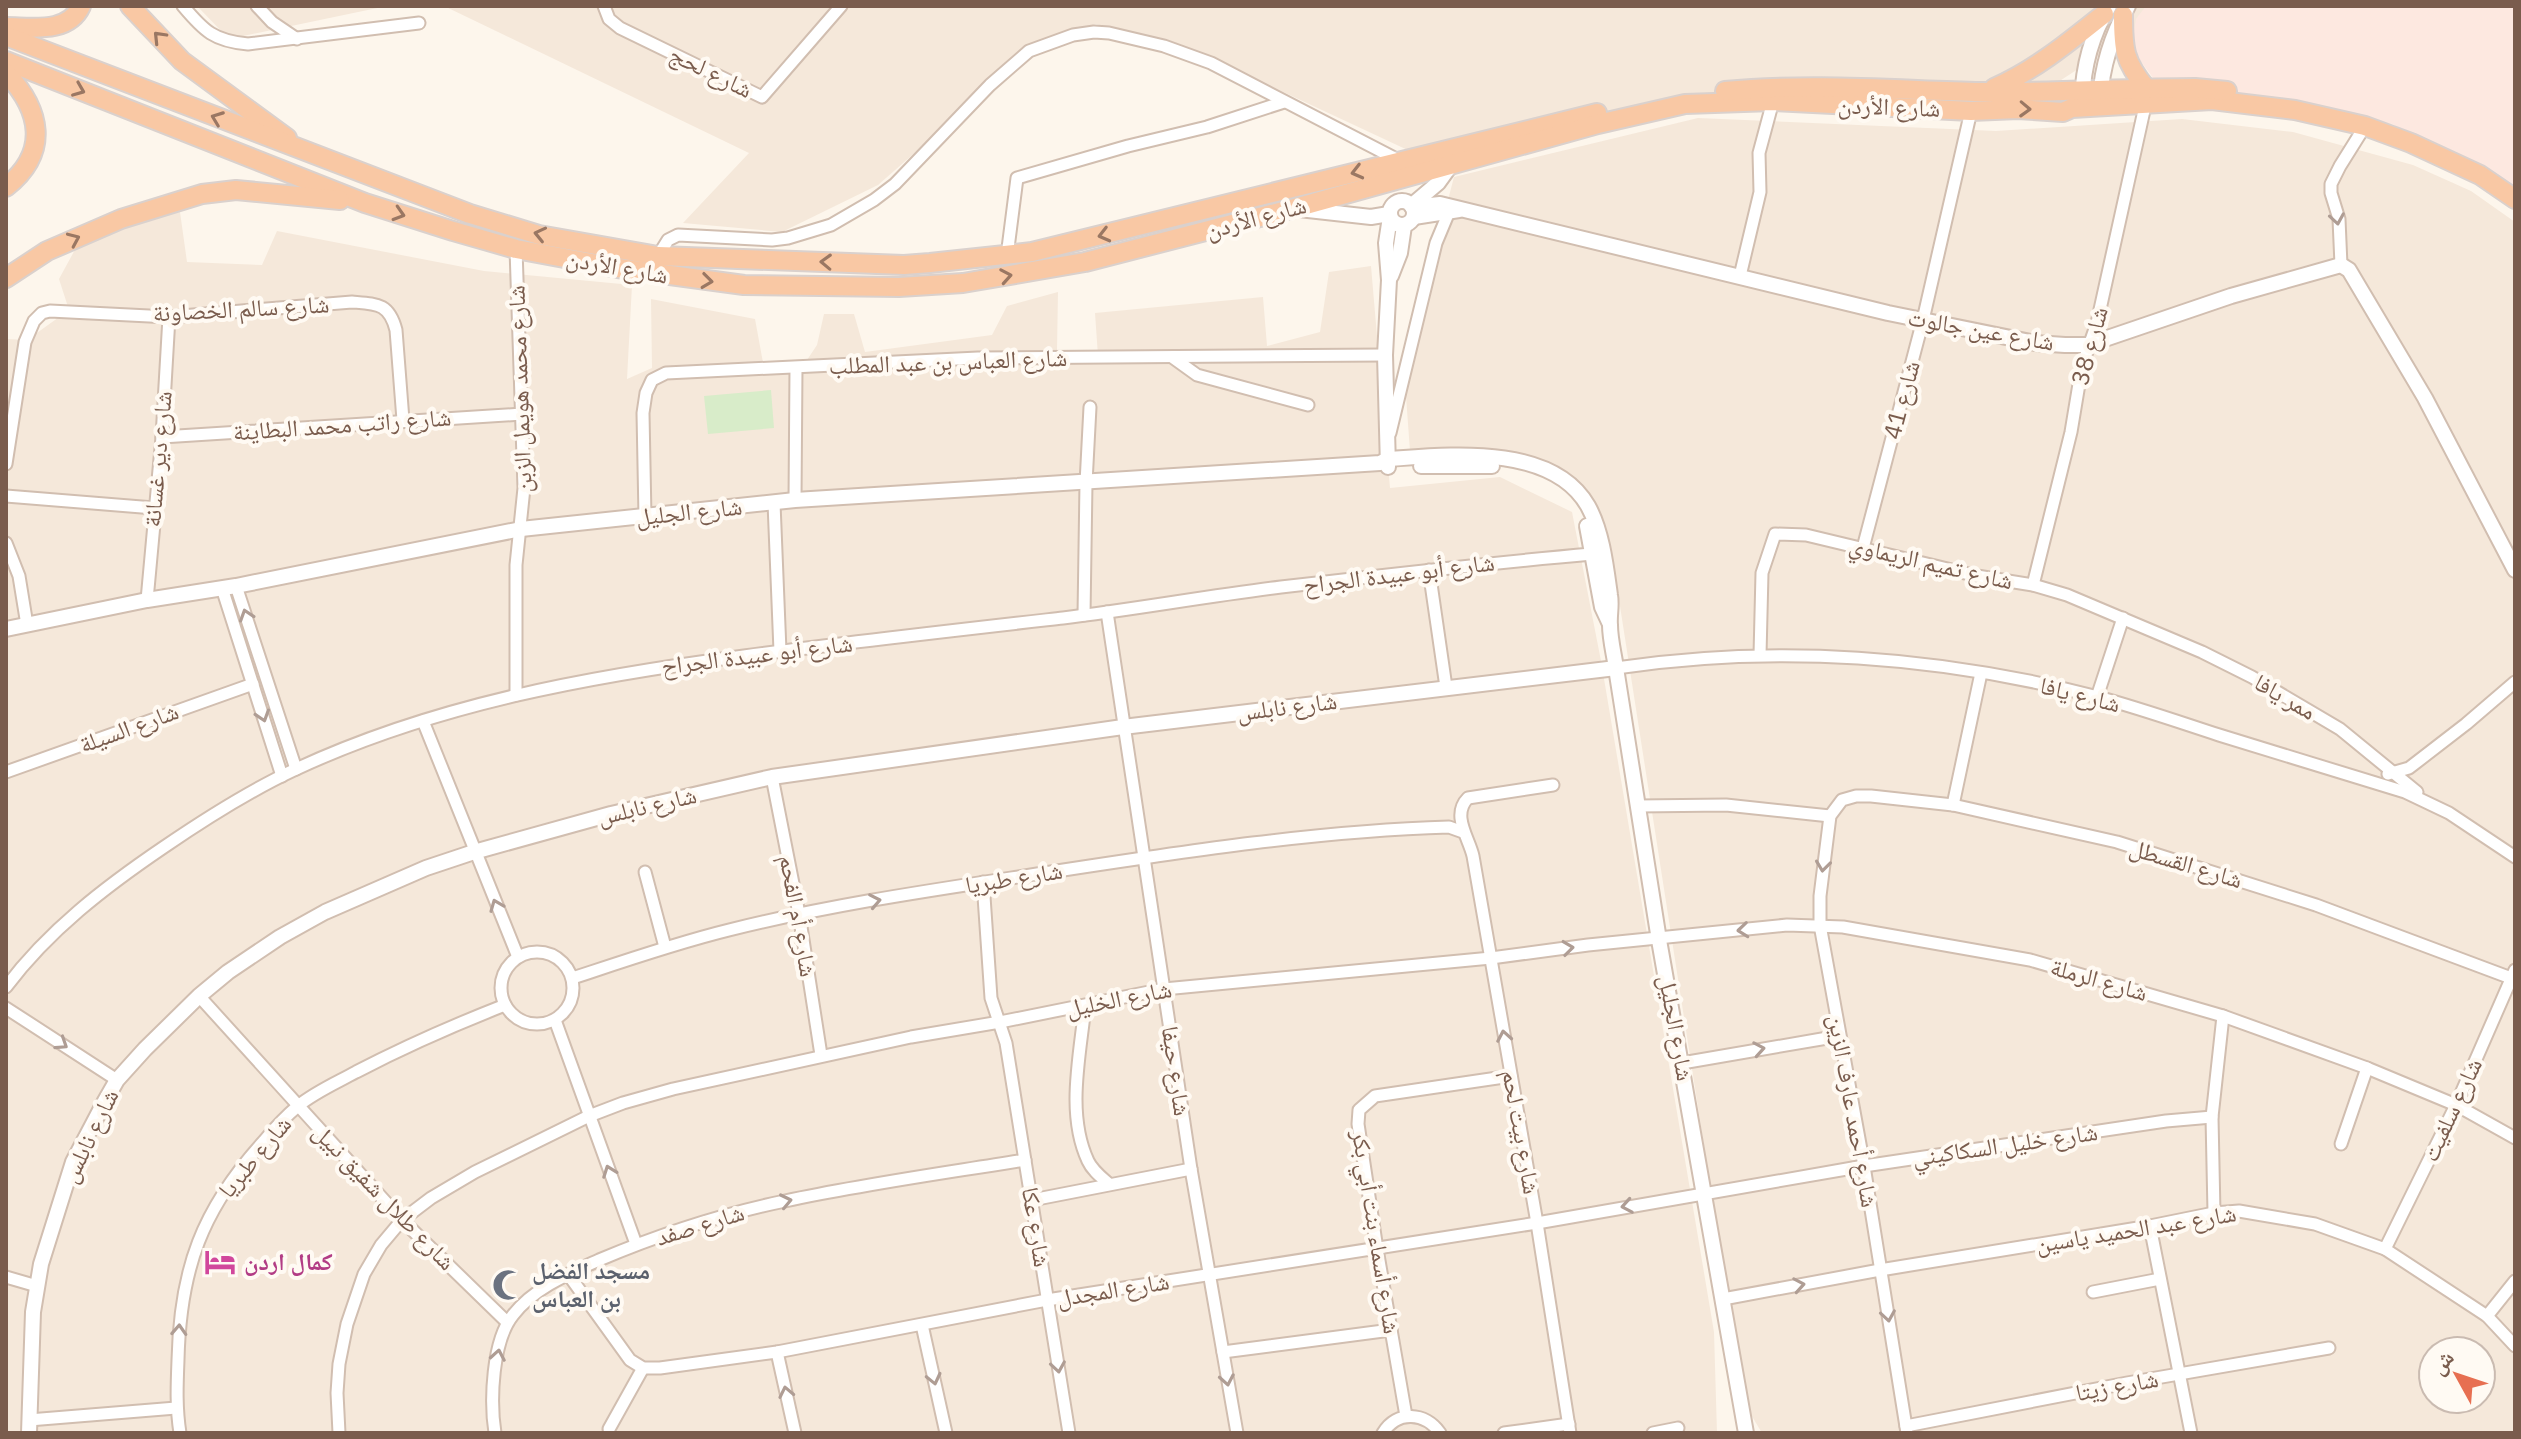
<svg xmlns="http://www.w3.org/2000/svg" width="2521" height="1439" font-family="'IBM Plex Sans','Noto Naskh Arabic',sans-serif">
<rect width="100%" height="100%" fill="#fdf6ec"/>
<!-- residential -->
<g fill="#f5e8da" fill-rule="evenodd">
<path d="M197,6H387L229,39Z"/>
<path d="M444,6H2148L2141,28L2006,116L1794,95L1663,111L1444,167L1215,60L1096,24L1040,43L878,185L782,232L683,223L749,153Z"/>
<path d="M1698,118L1996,131L2182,119L2293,132L2413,165L2471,191L2515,222V1433H1762L1744,1403L1615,574L1587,493L1526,471L1519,463L1507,467L1410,451L1404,369L1454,177ZM2433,1351H2481V1399H2433Z"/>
<path d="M180,212L187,262L262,265L277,231L484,271L632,285L627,379L652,368L651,299L755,319L764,368L801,369L817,345L824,314H854L865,352L992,335L1007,306L1058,292L1057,350L1098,356L1095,313L1263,297L1267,346L1320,332L1329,272L1371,266L1390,488L1500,477L1572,512L1601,661L1714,1332L1717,1433H6V339L27,340L69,310L59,279L89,224Z"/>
</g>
<!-- commercial -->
<path fill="#fde8e0" d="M2146,6H2515V190L2392,124L2156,82L2131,48L2136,19Z"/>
<!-- green -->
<path fill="#d8ecc9" d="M771,390L774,428L708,434L704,396Z"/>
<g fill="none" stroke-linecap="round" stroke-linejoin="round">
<defs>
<g id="minor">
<path d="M183,6C204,31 214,41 248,44L419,23"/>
<path d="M257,6L272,22L297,39"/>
<path d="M604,6L609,19L620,28L762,97L841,6"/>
<path d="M516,249L524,488L516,565V695"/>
<path d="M658,256L668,240L678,235L772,240L788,238L831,225L874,200L895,184L990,85L1029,51L1073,35L1094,32L1109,33L1164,46L1211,63L1400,161"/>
<path d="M1007,256L1017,178L1128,146L1207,127L1284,102"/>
<path d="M2341,265L2339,219L2331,193V184L2340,166L2365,126"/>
<path d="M1740,276L1760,192L1759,153L1773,101"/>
<path d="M1172,357L1197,375L1308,405"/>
<path d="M1390,433L1436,243L1451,207"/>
<path d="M162,437L522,414"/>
<path d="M6,464L25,342L34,321L42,313L50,311L169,317L352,302C377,304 389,303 396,330L403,420"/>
<path d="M6,496L154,508"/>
<path d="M795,500L796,368"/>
<path d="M774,503L780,651"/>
<path d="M645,517L643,413L646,393L652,380L666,373L978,358L1385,355"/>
<path d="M6,543L19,576L27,625"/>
<path d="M1863,548L1923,320L1971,111"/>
<path d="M1429,570L1446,687"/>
<path d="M2033,585L2071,432L2082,366L2097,323L2145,106"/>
<path d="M236,586L296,769"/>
<path d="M222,588L282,776"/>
<path d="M147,600L162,437L169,317"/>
<path d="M1107,612L1191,1169L1237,1433"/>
<path d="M1084,615L1086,483L1090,407"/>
<path d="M1760,655L1762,573L1775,534L1806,535L1977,576L2033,585L2067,595L2202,652L2252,677L2340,729L2417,792"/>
<path d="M1616,668C1776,644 1941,656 2098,697C2139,708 2179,722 2219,735C2281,754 2343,773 2405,792L2449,813L2515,857"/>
<path d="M2097,697L2123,618"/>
<path d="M423,721L518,957"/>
<path d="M6,772L253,684"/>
<path d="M2388,774L2409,768L2466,724L2515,682"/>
<path d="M772,777L799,914L821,1055"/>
<path d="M1553,785L1468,798C1451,815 1469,838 1473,856L1537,1223L1570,1433"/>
<path d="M1953,805L1981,673"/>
<path d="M1638,806L1726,805L1830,816"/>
<path d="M645,872L665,947"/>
<path d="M983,882L991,998L1006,1043L1069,1433"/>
<circle cx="537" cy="988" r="36"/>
<path d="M573,978C624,961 676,943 729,930C837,903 947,888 1057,871C1187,851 1318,831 1449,827L1463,832"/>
<path d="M6,987C49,930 105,887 164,847C205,819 249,791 294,770C435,704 591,676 744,656C850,642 957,630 1063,618C1136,609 1208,596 1281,587C1384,575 1488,563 1592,554"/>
<path d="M199,996L402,1220L507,1322"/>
<path d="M1085,1006C1080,1056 1066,1114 1088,1161C1092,1170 1101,1177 1109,1184"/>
<path d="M6,1008L117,1080"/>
<path d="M555,1020L636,1244"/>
<path d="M1682,1063L1839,1036"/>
<path d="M2341,1144L2367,1068"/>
<path d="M1032,1200L1191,1169"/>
<path d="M2214,1213L2212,1117L2223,1016"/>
<path d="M2150,1226L2191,1433"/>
<path d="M2385,1249L2456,1105L2515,970"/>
<path d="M568,1274L630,1360L643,1368H660L777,1352L1047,1300L1537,1223L1864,1166L2166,1121L2212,1117"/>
<path d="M6,1277L37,1286"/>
<path d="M2093,1292L2160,1279"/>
<path d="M1723,1299L1880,1270L2150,1226L2214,1213L2239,1211L2315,1224L2385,1249L2487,1316L2515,1346"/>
<path d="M2487,1316L2515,1281"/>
<path d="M922,1325L946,1433"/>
<path d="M777,1352L795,1433"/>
<path d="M1223,1352L1391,1330"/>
<path d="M1406,1416L1377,1249L1358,1124L1359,1110L1375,1096L1511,1076"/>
<path d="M29,1420L176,1408"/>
<path d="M1906,1426L2127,1383L2329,1348"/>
<path d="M609,1429L643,1368"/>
<path d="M180,1433C176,1408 177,1385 178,1360C180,1269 202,1209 264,1141C274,1129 286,1116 298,1106C315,1092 336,1083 356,1072C404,1047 454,1025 505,1005"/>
<path d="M339,1433L337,1393L339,1364L347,1324L364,1274L381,1245L402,1220L431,1198L475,1172L589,1116L623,1103L673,1089L911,1037L1000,1022L1164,989L1491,958L1588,945L1787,925L1843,927L2030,960L2223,1016L2367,1068L2456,1105L2515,1138"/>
<path d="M495,1433C490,1401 492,1341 513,1315C534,1288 568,1274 599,1260C658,1235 722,1214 785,1201C864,1184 945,1173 1025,1160"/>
<path d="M1383,1433C1397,1410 1425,1412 1440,1433"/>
<path d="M1504,1433L1569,1424"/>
<path d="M1653,1433L1678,1428"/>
<path d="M1907,1433L1864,1166L1820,925V896L1830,816L1842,800L1856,796H1871L1953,805L2117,842L2316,905L2511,978"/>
</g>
<g id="tertiary">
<path d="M2100,99C2102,66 2112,35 2128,6"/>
<path d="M2082,101C2083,68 2092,34 2109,6"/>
<circle cx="1402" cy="213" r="12"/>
<path d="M1412,205L1438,183L1451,165"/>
<path d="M1412,207L1440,204L1888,313L2035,343L2065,345H2087L2231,296L2341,265L2349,270L2425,398L2515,570"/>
<path d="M1299,209L1371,217L1389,214"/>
<path d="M1414,217L1459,210"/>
<path d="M1391,276L1400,253L1404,226"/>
<path d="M1421,466H1492"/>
<path d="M1388,467L1385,355L1389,280L1386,243L1390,217"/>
<path d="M1587,526L1602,607L1609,622"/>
<path d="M6,629L147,600L236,586L521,529L795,500L1380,463L1388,459C1448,455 1552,443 1588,506C1602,531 1606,566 1610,595C1612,606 1609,615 1610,625C1610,639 1614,654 1616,668L1659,940L1746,1433"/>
<path d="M29,1433L33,1312L41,1264L73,1162L105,1101L117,1080L145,1049L199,996L228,972L280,937L325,912L426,868L474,852L611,814L772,777L1123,727L1616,668"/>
</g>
<g id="trunk">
<path d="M130,6L182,61L287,138"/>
<path d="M2123,15C2123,49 2124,61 2146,88"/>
<path d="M6,27C32,27 68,34 81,6"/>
<path d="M6,36L470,214L539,235L658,256L904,265L930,263L1032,252L1597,113"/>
<path d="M6,61L365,203L453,231L516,249L618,268L744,285L899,287L963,283L1085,262L1295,208L1598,124L1685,104L1773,101L1971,111L2018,109L2063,112L2072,108L2212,100L2295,110L2365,126L2411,143L2480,175L2515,199"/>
<path d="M6,73C41,110 50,152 6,187"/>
<path d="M1994,88C2035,70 2069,42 2104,14"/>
<path d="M1725,91C1810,83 1896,90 1981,92C2052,93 2124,88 2195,88L2227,91"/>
<path d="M6,278L47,251L121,219L202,194L236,190L340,200"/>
</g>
</defs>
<!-- minor casing -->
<use href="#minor" stroke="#d1beb0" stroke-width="15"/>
<!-- tertiary casing -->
<use href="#tertiary" stroke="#d1beb0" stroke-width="18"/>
<!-- trunk casing -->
<use href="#trunk" stroke="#dad1cd" stroke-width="22"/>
<!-- minor -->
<use href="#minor" stroke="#fff" stroke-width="11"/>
<!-- tertiary -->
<use href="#tertiary" stroke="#fff" stroke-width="14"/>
<!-- trunk -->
<use href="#trunk" stroke="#f9c8a4" stroke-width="18"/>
</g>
<!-- one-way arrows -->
<defs><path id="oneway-chevron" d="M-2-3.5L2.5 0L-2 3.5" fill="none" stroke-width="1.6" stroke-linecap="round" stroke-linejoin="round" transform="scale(2)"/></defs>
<g stroke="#9a7763">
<use href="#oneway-chevron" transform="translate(159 37) rotate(-134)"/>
<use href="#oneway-chevron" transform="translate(79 90) rotate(22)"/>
<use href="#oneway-chevron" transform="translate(2025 109) rotate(2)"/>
<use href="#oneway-chevron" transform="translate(217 118) rotate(-159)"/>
<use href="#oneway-chevron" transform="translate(1357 172) rotate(166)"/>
<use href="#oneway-chevron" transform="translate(399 214) rotate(17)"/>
<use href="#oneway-chevron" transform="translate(540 234) rotate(-167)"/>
<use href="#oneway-chevron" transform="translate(1104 235) rotate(166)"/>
<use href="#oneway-chevron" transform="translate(74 239) rotate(-24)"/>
<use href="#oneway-chevron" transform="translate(826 262) rotate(-178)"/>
<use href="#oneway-chevron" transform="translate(1006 276) rotate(-10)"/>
<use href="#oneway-chevron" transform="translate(707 281) rotate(7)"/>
</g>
<g stroke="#af9d94">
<use href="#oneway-chevron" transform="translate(2337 219) rotate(81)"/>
<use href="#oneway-chevron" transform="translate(246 615) rotate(-108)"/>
<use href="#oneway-chevron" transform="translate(263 716) rotate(72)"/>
<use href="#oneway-chevron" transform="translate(1823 866) rotate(97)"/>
<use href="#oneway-chevron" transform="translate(875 901) rotate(-11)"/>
<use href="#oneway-chevron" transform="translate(496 905) rotate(-112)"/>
<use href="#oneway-chevron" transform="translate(1743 930) rotate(174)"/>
<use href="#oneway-chevron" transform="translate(1568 948) rotate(-7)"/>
<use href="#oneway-chevron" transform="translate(1504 1036) rotate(-100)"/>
<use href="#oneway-chevron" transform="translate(62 1044) rotate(33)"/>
<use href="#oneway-chevron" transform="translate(1759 1049) rotate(-10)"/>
<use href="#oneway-chevron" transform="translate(609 1171) rotate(-110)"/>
<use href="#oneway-chevron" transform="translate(786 1201) rotate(-12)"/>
<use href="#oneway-chevron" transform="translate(1627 1206) rotate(170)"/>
<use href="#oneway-chevron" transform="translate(1799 1285) rotate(-10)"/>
<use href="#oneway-chevron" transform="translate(1888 1316) rotate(81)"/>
<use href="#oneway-chevron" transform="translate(179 1330) rotate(-87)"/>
<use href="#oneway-chevron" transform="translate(498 1355) rotate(-80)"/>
<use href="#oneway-chevron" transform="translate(1058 1367) rotate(81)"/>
<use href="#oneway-chevron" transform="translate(934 1379) rotate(77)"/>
<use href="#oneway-chevron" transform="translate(1227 1380) rotate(80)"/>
<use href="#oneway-chevron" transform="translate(786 1392) rotate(-102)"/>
</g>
<!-- icons -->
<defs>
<symbol id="hotel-bare" viewBox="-9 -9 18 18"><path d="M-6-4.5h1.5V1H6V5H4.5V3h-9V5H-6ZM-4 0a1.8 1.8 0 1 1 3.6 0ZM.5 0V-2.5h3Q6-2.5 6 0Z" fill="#d1479c" stroke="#fffaf3" stroke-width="2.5" paint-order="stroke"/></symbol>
<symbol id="mosque-bare" viewBox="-9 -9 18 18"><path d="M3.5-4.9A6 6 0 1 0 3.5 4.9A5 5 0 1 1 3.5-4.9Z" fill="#6b7280" stroke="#fffaf3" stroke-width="2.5" paint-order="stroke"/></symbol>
</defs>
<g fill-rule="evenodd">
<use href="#hotel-bare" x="198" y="1240" width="44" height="44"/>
<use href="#mosque-bare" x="486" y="1263" width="44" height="44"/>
</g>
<g text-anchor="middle" stroke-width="8" stroke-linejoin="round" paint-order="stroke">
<!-- street labels -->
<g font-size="24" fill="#7a5c4d" stroke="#fffaf3">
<text transform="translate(711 72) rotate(26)" y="8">شارع لحج</text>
<text transform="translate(1889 107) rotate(2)" y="8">شارع الأردن</text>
<text transform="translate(1256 218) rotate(-15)" y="8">شارع الأردن</text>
<text transform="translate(617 267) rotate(10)" y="8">شارع الأردن</text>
<text transform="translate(241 309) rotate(-3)" y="8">شارع سالم الخصاونة</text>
<text transform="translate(1981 330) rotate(10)" y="8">شارع عين جالوت</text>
<text transform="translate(2090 346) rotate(-75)" y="8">شارع 38</text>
<text transform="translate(948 362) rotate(-2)" y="8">شارع العباس بن عبد المطلب</text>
<text transform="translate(520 389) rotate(-92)" y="8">شارع محمد هويمل الزبن</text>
<text transform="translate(1902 400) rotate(-75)" y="8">شارع 41</text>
<text transform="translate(342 425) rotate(-4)" y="8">شارع راتب محمد البطاينة</text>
<text transform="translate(158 459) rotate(-85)" y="8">شارع دير غسانة</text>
<text transform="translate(689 512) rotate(-6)" y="8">شارع الجليل</text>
<text transform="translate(1931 563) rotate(13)" y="8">شارع تميم الريماوي</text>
<text transform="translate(1399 574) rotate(-7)" y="8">شارع أبو عبيدة الجراح</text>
<text transform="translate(757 655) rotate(-7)" y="8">شارع أبو عبيدة الجراح</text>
<text transform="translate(2080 695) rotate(14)" y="8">شارع يافا</text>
<text transform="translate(2285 697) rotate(30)" y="8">ممر يافا</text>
<text transform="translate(1287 707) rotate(-7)" y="8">شارع نابلس</text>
<text transform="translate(129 728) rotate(-20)" y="8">شارع السيلة</text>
<text transform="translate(647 806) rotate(-13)" y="8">شارع نابلس</text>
<text transform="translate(2186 864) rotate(17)" y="8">شارع القسطل</text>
<text transform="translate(1014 878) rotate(-9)" y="8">شارع طبريا</text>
<text transform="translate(798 916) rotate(80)" y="8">شارع أم الفحم</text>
<text transform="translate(2099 980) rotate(16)" y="8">شارع الرملة</text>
<text transform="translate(1119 999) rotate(-11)" y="8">شارع الخليل</text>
<text transform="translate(1676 1028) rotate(80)" y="8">شارع الجليل</text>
<text transform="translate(1176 1071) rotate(82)" y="8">شارع حيفا</text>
<text transform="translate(2452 1110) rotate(-65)" y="8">شارع سلفيت</text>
<text transform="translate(1853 1111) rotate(80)" y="8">شارع أحمد عارف الزين</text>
<text transform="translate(1521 1132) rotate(80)" y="8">شارع بيت لحم</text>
<text transform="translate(90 1136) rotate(-64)" y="8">شارع نابلس</text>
<text transform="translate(2005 1145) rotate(-8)" y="8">شارع خليل السكاكيني</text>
<text transform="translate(255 1157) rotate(-50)" y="8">شارع طبريا</text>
<text transform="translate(384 1197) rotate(46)" y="8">شارع طلال شفيق نبيل</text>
<text transform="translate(700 1225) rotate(-17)" y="8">شارع صفد</text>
<text transform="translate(1036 1227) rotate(81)" y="8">شارع عكا</text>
<text transform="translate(2136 1229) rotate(-9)" y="8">شارع عبد الحميد ياسين</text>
<text transform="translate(1376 1232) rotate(81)" y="8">شارع أسماء بنت أبي بكر</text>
<text transform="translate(1113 1290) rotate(-9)" y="8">شارع المجدل</text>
<text transform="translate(2117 1386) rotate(-10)" y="8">شارع زيتا</text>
</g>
<!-- hotel labels -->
<g font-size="24" font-weight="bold" fill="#b23c85" stroke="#fffaf3" text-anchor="start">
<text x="244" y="1270">كمال اردن</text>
</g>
<!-- worship labels -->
<g font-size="24" font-weight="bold" fill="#5b616d" stroke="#fffaf3" text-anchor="start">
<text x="532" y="1279">مسجد الفضل<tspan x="532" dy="28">بن العباس</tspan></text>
</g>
</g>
<!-- border -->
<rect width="2521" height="1439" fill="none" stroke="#7a5c4d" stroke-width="16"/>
<!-- north arrow -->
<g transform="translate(2457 1375) rotate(310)"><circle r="38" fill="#fffaf3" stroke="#cabbb1" stroke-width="2"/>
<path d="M0-6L14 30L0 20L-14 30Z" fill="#e76f51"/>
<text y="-12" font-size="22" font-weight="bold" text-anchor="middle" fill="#7a5c4d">ش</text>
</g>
</svg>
